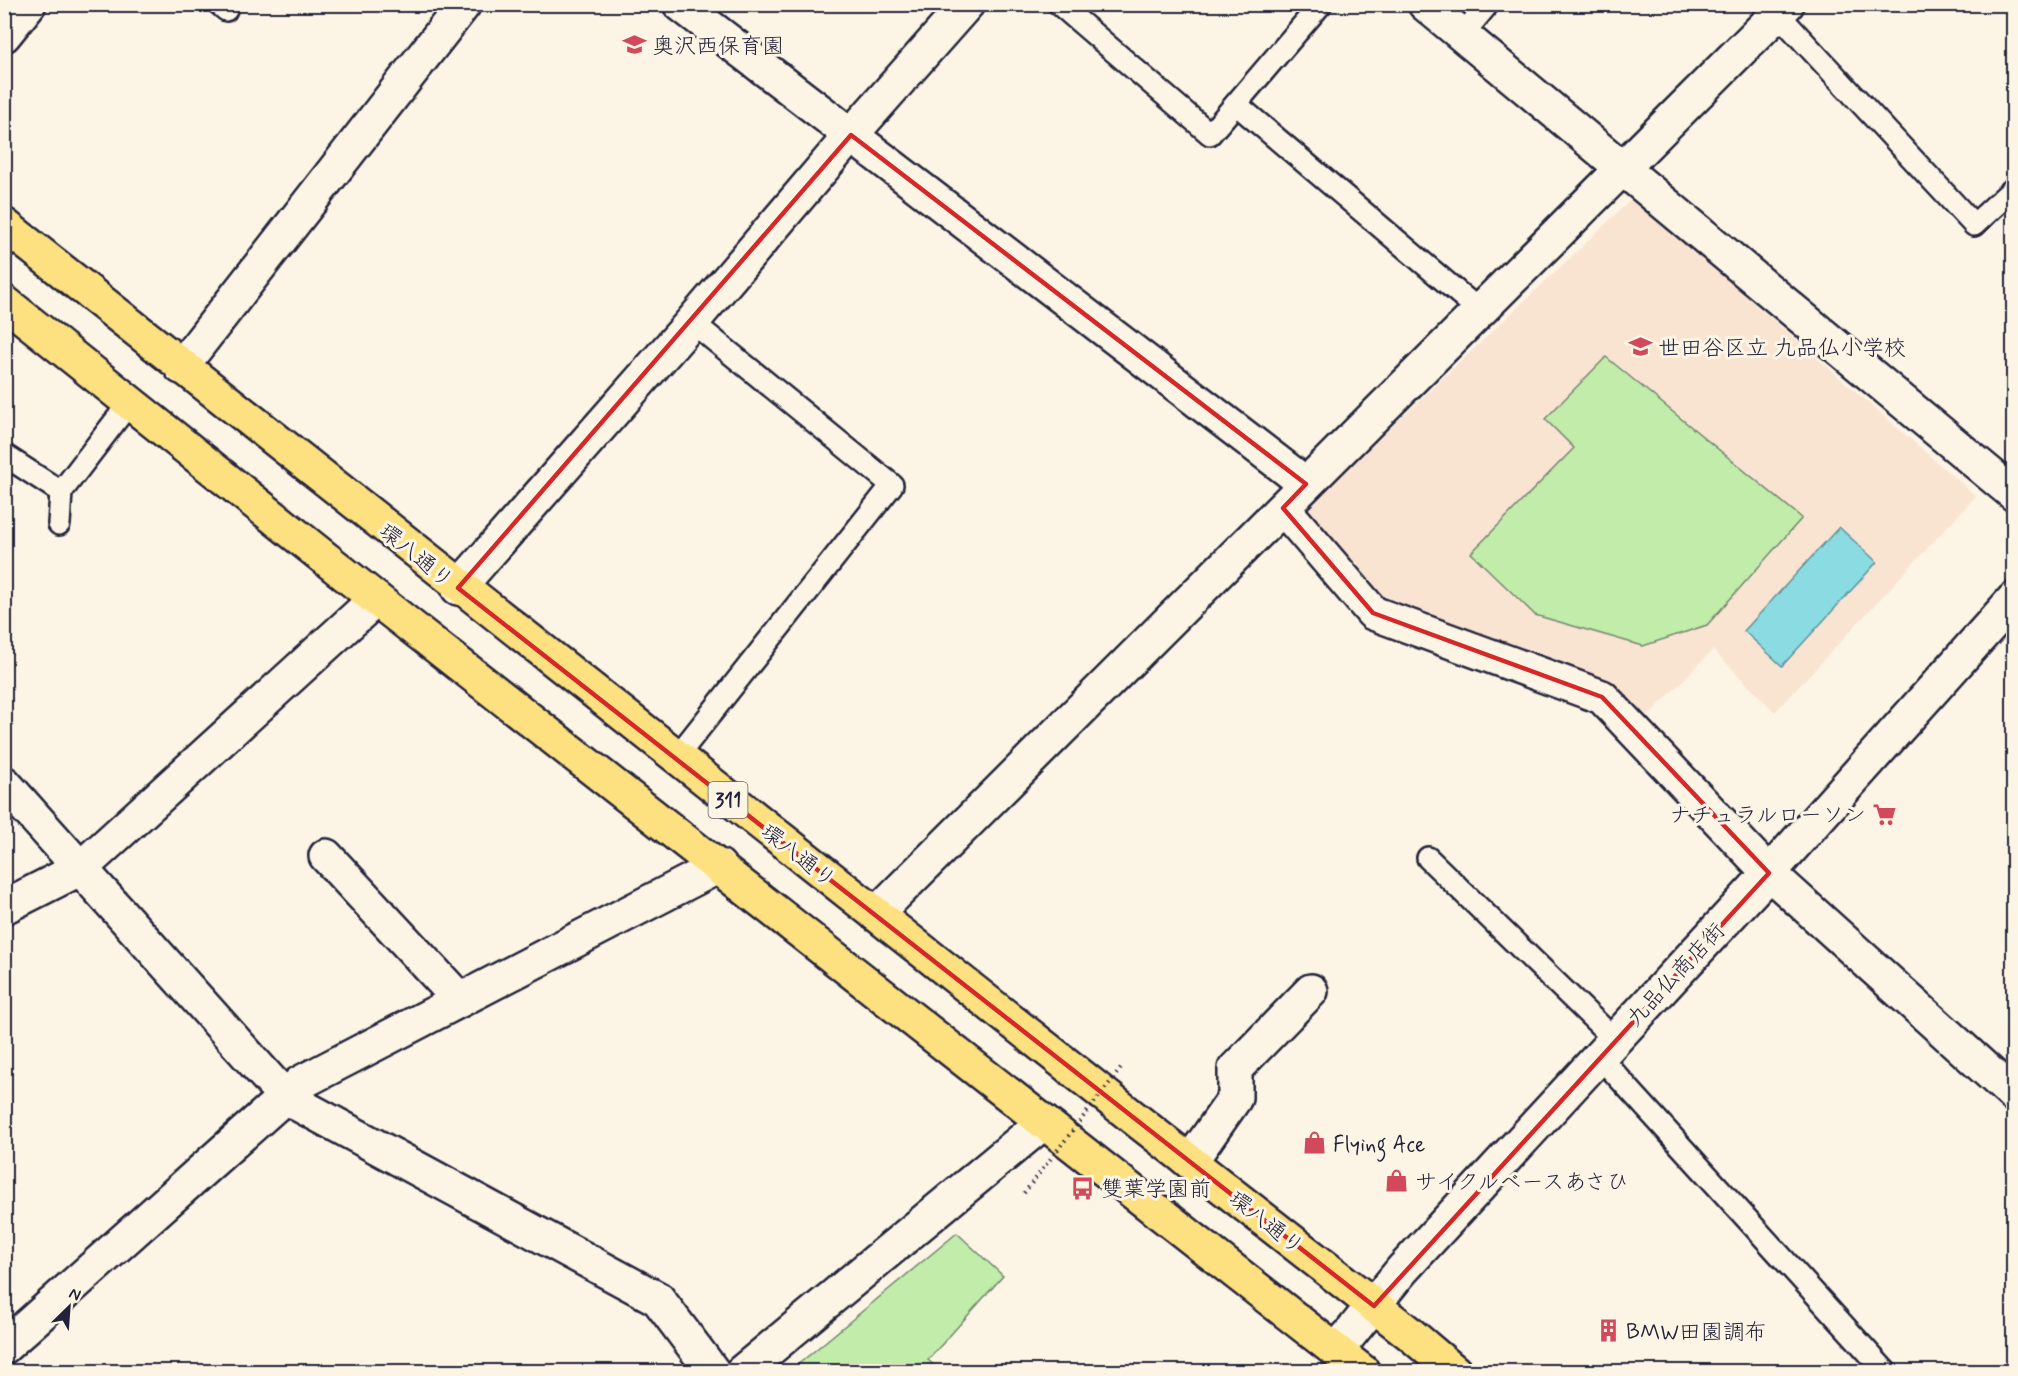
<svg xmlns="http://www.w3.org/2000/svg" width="2018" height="1376" font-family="Mynerve,'Klee One',sans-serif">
<rect width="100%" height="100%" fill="#fcf5e5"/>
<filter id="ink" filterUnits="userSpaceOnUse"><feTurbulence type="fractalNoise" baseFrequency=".0167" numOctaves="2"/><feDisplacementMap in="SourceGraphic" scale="12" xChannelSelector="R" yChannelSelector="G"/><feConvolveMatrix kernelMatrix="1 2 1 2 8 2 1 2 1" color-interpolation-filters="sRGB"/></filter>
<g filter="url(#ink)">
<!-- built -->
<path fill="#f9e4d2" d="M1633,198L1976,496L1775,712L1713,650L1646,718L1609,686L1379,601L1304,510Z"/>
<!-- green -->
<g fill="#c2eca9" stroke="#728772" stroke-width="1.5">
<path d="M1606,357L1802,518L1707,625L1643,646L1535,615L1471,553L1574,448L1545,419Z"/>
<path d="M957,1233L1003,1276L928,1360L941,1371H790Z"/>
</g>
<!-- water -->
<path fill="#8adbe2" stroke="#60919f" stroke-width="1.5" d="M1839,527L1877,562L1782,666L1744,631Z"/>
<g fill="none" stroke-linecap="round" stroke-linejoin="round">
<defs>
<g id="service">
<path d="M219,4L226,10"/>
<path d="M1059,4L1210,134L1321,4"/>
<path d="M1778,14L1974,225L2014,188"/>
<path d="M1462,35L1488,4"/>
<path d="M1236,104L1481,312"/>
<path d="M4,455L61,492L130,402"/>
<path d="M59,524L61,492"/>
<path d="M675,759L892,485L692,322"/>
<path d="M1428,858L1614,1039"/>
<path d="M1599,1056L1886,1372"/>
</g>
<g id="minor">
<path d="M680,4L1306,484"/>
<path d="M1425,4L2014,494"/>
<path d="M181,367L464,4"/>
<path d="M1283,508L1373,613L1602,697L1769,873L2014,1095"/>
<path d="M458,588L692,322L851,135L967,4"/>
<path d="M4,783L285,1097L658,1299L713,1372"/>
<path d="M326,856L460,1000"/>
<path d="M4,907L81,868L376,599"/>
<path d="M876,914L1787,4"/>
<path d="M1190,1162L1235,1098V1069L1311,991"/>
<path d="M4,1347L300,1083L719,866"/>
<path d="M1337,1350L1402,1270L1769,873L2014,599"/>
<path d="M742,1372L1044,1122"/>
</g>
<path id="tertiary" d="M4,35L29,4"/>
<g id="primary">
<path d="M4,225C470,598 939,966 1409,1333L1455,1372"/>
<path d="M4,302L376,599L1363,1372"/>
</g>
</defs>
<!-- service casing -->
<use href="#service" stroke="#22223b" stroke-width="26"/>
<!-- minor casing -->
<use href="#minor" stroke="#22223b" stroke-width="38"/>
<!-- tertiary casing -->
<use href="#tertiary" stroke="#22223b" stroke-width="38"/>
<!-- primary casing -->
<use href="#primary" stroke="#22223b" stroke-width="38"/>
<!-- service -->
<use href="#service" stroke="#fcf5e5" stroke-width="21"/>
<!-- minor -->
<use href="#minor" stroke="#fcf5e5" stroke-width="33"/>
<!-- tertiary -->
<use href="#tertiary" stroke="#fcf5e5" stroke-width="33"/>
<!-- primary -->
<use href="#primary" stroke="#fde080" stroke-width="33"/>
<!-- path-bridge -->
<path stroke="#22223b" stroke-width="4" stroke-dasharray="1.5 4.5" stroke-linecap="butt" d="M1024,1193L1122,1067"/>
</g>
</g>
<!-- marked area -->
<path fill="none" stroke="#d62828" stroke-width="4.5" stroke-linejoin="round" d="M851,135L1306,484L1283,508L1373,613L1602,697L1769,873L1374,1306L458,588Z"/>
<!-- icons -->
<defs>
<symbol id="school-bare" viewBox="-9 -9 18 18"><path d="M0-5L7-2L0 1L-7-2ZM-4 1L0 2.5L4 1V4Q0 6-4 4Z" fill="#d1495b" stroke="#fcf5e5" stroke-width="2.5" paint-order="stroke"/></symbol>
<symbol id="supermarket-bare" viewBox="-9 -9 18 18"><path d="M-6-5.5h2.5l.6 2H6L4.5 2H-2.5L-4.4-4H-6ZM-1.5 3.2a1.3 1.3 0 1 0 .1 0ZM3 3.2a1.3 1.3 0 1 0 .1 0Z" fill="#d1495b" stroke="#fcf5e5" stroke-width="2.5" paint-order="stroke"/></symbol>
<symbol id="shop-bare" viewBox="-9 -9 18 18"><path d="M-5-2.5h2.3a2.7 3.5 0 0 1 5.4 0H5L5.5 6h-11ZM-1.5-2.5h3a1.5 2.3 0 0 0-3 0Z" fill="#d1495b" stroke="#fcf5e5" stroke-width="2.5" paint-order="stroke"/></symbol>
<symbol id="bus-bare" viewBox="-9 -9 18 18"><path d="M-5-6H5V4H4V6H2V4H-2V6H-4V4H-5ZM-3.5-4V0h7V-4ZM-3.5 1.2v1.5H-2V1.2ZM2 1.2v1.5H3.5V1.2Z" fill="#d1495b" stroke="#fcf5e5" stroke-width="2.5" paint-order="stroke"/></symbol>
<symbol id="building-bare" viewBox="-9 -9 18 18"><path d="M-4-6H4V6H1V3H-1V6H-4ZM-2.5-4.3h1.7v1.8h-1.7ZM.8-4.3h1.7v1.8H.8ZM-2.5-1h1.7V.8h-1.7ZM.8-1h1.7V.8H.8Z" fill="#d1495b" stroke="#fcf5e5" stroke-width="2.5" paint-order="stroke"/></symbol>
</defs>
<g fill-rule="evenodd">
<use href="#school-bare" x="618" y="28" width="33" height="33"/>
<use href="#school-bare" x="1624" y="330" width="33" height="33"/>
<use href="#supermarket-bare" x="1868" y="798" width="33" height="33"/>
<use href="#shop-bare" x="1298" y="1126" width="33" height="33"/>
<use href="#shop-bare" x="1380" y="1164" width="33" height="33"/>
<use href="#bus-bare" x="1066" y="1172" width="33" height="33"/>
<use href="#building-bare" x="1592" y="1314" width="33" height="33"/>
</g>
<g text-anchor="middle" stroke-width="6" stroke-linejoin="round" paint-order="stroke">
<!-- shield labels -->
<rect fill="#fcf5e5" stroke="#63616e" stroke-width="1.5" x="708.5" y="782" width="39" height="36" rx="4.5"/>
<g font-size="21" font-weight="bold" fill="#22223b">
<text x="728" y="807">311</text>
</g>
<!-- poi labels -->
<g font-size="22" fill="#22223b" stroke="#fcf5e5" text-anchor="start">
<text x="652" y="53">奥沢西保育園</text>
<text x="1658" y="355">世田谷区立 九品仏小学校</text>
<text x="1866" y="822" text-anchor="end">ナチュラルローソン</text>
<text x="1333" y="1151">Flying Ace</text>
<text x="1415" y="1189">サイクルベースあさひ</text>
<text x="1101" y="1196">雙葉学園前</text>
<text x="1626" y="1339">BMW田園調布</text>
</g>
<!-- street labels -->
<g font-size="22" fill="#22223b" stroke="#fcf5e5">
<text transform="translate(417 555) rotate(39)" y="8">環八通り</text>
<text transform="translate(799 855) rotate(38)" y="8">環八通り</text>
<text transform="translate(1675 974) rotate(-47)" y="8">九品仏商店街</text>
<text transform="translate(1267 1222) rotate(38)" y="8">環八通り</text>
</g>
</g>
<!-- margin -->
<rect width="2018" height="1376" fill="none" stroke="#fcf5e5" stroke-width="24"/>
<rect x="12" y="12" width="1994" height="1352" fill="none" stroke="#22223b" stroke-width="2" filter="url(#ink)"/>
<!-- north arrow -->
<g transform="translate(69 1307) rotate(25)" stroke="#fcf5e5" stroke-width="4.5" paint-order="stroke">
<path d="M0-4.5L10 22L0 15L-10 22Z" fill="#22223b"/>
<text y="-9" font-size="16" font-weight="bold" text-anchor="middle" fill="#22223b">N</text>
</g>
</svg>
